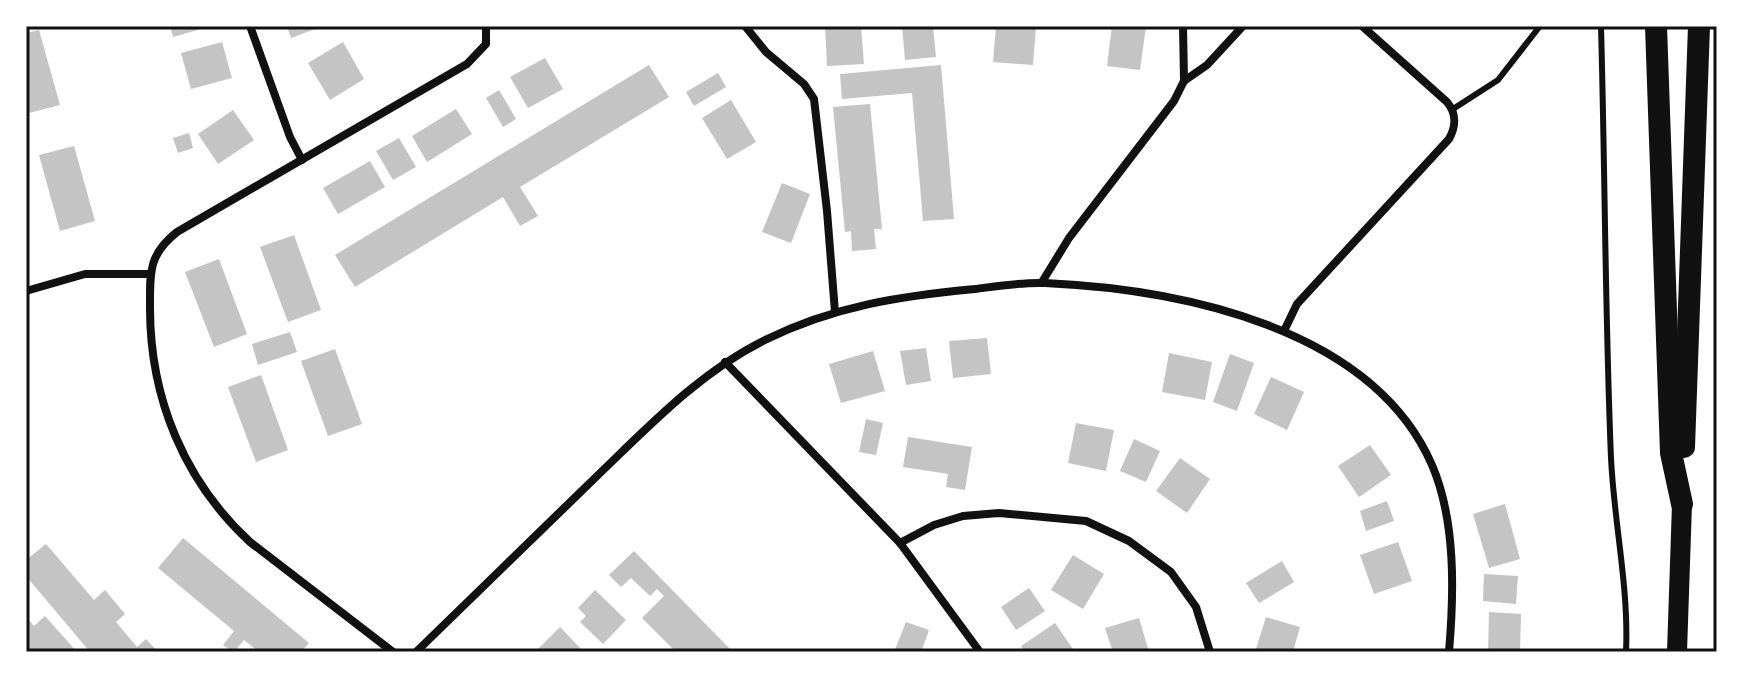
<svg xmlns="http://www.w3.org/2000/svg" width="1743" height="678" font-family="'Zilla Slab',serif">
<rect width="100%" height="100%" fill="#fff"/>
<!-- building -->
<g fill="#c4c4c4">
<path d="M170,26H208V27L173,37Z"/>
<path d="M287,26H323L291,38Z"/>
<path d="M825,26H861L864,64L827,66Z"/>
<path d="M902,26H933L936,57L905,60Z"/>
<path d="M996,26H1036L1033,65L993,62Z"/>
<path d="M1112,26H1146L1140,70L1107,66Z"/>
<path d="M39,30L60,105L29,113L26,104V33Z"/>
<path d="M222,42L232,78L191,89L181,53Z"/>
<path d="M343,42L364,79L330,100L308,63Z"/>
<path d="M545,58L563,89L528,108L510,77Z"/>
<path d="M649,65L669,97L520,187L538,216L520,226L503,197L355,287L335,255Z"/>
<path d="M941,65L954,219L923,221L912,93L842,99L840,74Z"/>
<path d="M718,73L726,87L694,106L686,92Z"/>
<path d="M499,90L516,119L503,127L486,98Z"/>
<path d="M731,100L756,142L727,159L702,118Z"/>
<path d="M870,104L882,229H874L876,249L852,251L851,231L845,232L833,107Z"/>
<path d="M456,109L472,134L427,162L412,136Z"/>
<path d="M233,110L254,140L218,164L198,134Z"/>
<path d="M189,133L193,148L178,153L173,138Z"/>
<path d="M399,138L416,167L393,180L376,151Z"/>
<path d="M74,146L95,221L60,231L39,155Z"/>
<path d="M370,161L385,187L338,214L323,188Z"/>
<path d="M782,183L810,194L791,243L762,232Z"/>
<path d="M294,235L321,310L288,322L260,247Z"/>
<path d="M219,259L247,334L214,347L185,272Z"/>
<path d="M290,332L297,352L258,365L252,344Z"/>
<path d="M987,338L991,374L953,378L949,341Z"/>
<path d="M926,348L931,381L906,385L900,351Z"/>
<path d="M335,349L362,424L328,436L301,361Z"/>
<path d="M873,351L885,391L841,403L829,364Z"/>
<path d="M1169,353L1212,362L1205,400L1162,392Z"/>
<path d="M1230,354L1254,363L1237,411L1213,402Z"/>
<path d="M261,375L288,450L256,462L228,387Z"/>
<path d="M1271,377L1304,392L1287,430L1254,414Z"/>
<path d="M866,419L883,423L876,455L859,452Z"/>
<path d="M1076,423L1114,430L1106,471L1068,463Z"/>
<path d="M908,437L972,447L965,490L946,487L948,474L903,467Z"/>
<path d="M1134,439L1160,451L1146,482L1120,471Z"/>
<path d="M1370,445L1391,475L1359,497L1338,466Z"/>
<path d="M1180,458L1210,479L1187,513L1156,491Z"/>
<path d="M1387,501L1394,521L1366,531L1360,511Z"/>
<path d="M1505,504L1520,559L1489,568L1473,514Z"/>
<path d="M183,538L309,643L301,652H259L244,640L234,652L223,645L234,631L158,568Z"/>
<path d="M1398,542L1412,581L1374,594L1360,555Z"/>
<path d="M46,544L94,600L105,590L125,614L116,622L137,647L146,639L158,652H90L26,576V560Z"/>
<path d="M634,551L733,652H676L642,618L664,596L657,589L650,596L631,578L621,587L609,575Z"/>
<path d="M1073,555L1104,574L1083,609L1051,590Z"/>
<path d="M1282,561L1294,582L1259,603L1246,583Z"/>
<path d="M1484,574L1518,576L1516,604L1483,601Z"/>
<path d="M1029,588L1045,611L1016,630L1001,607Z"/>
<path d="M595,590L626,620L603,644L580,622L586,616L578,608Z"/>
<path d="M1489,612L1521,614L1520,652H1488Z"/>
<path d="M45,616L77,652H26V617L34,626Z"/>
<path d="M1266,617L1300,627L1293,652H1255Z"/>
<path d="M1139,618L1149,652H1113L1105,628Z"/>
<path d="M906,622L929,630L921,652H894Z"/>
<path d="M1055,623L1075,652H1025L1021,646Z"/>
<path d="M560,627L584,652H535Z"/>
</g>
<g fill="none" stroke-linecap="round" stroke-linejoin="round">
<!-- service -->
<g stroke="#111" stroke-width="6">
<path d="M1601,26C1605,170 1605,314 1611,458C1614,523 1629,587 1626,652"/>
<path d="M1453,109L1498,80L1540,26"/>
</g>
<!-- minor -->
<g stroke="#111" stroke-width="8">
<path d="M250,26L290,137L302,160"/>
<path d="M745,26L766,52L804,84L814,99L827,211L835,312"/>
<path d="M1184,81L1207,65L1243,26"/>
<path d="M1042,282L1069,238L1174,101L1184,81L1183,26"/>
<path d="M26,291L85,274H150"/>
<path d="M1284,331L1297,304L1449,139C1456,126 1457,114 1447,102L1362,26"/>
<path d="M725,362L900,543L980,652"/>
<path d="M900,543L934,525L963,516L999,513L1086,521L1129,541L1171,572L1196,607L1210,652"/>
<path d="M393,652L250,542C184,481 150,398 150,308C150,273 148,255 177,232L467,64L486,44V26"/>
<path d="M416,652C476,593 537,535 597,476C649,426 700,372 765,340C834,306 900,296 975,289C998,286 1022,282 1045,283C1179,289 1372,327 1432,465C1456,521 1454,593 1449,652"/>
</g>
<!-- trunk -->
<path stroke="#111" stroke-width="20" d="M1677,652L1682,504"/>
<!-- motorway -->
<g stroke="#111" stroke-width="22">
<path d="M1656,26L1671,453L1682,504"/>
<path d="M1684,447L1699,26"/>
</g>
</g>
<!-- border -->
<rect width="1743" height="678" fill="none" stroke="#ffffff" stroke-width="56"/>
<rect x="28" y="28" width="1687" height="622" fill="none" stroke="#111" stroke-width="3"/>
</svg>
